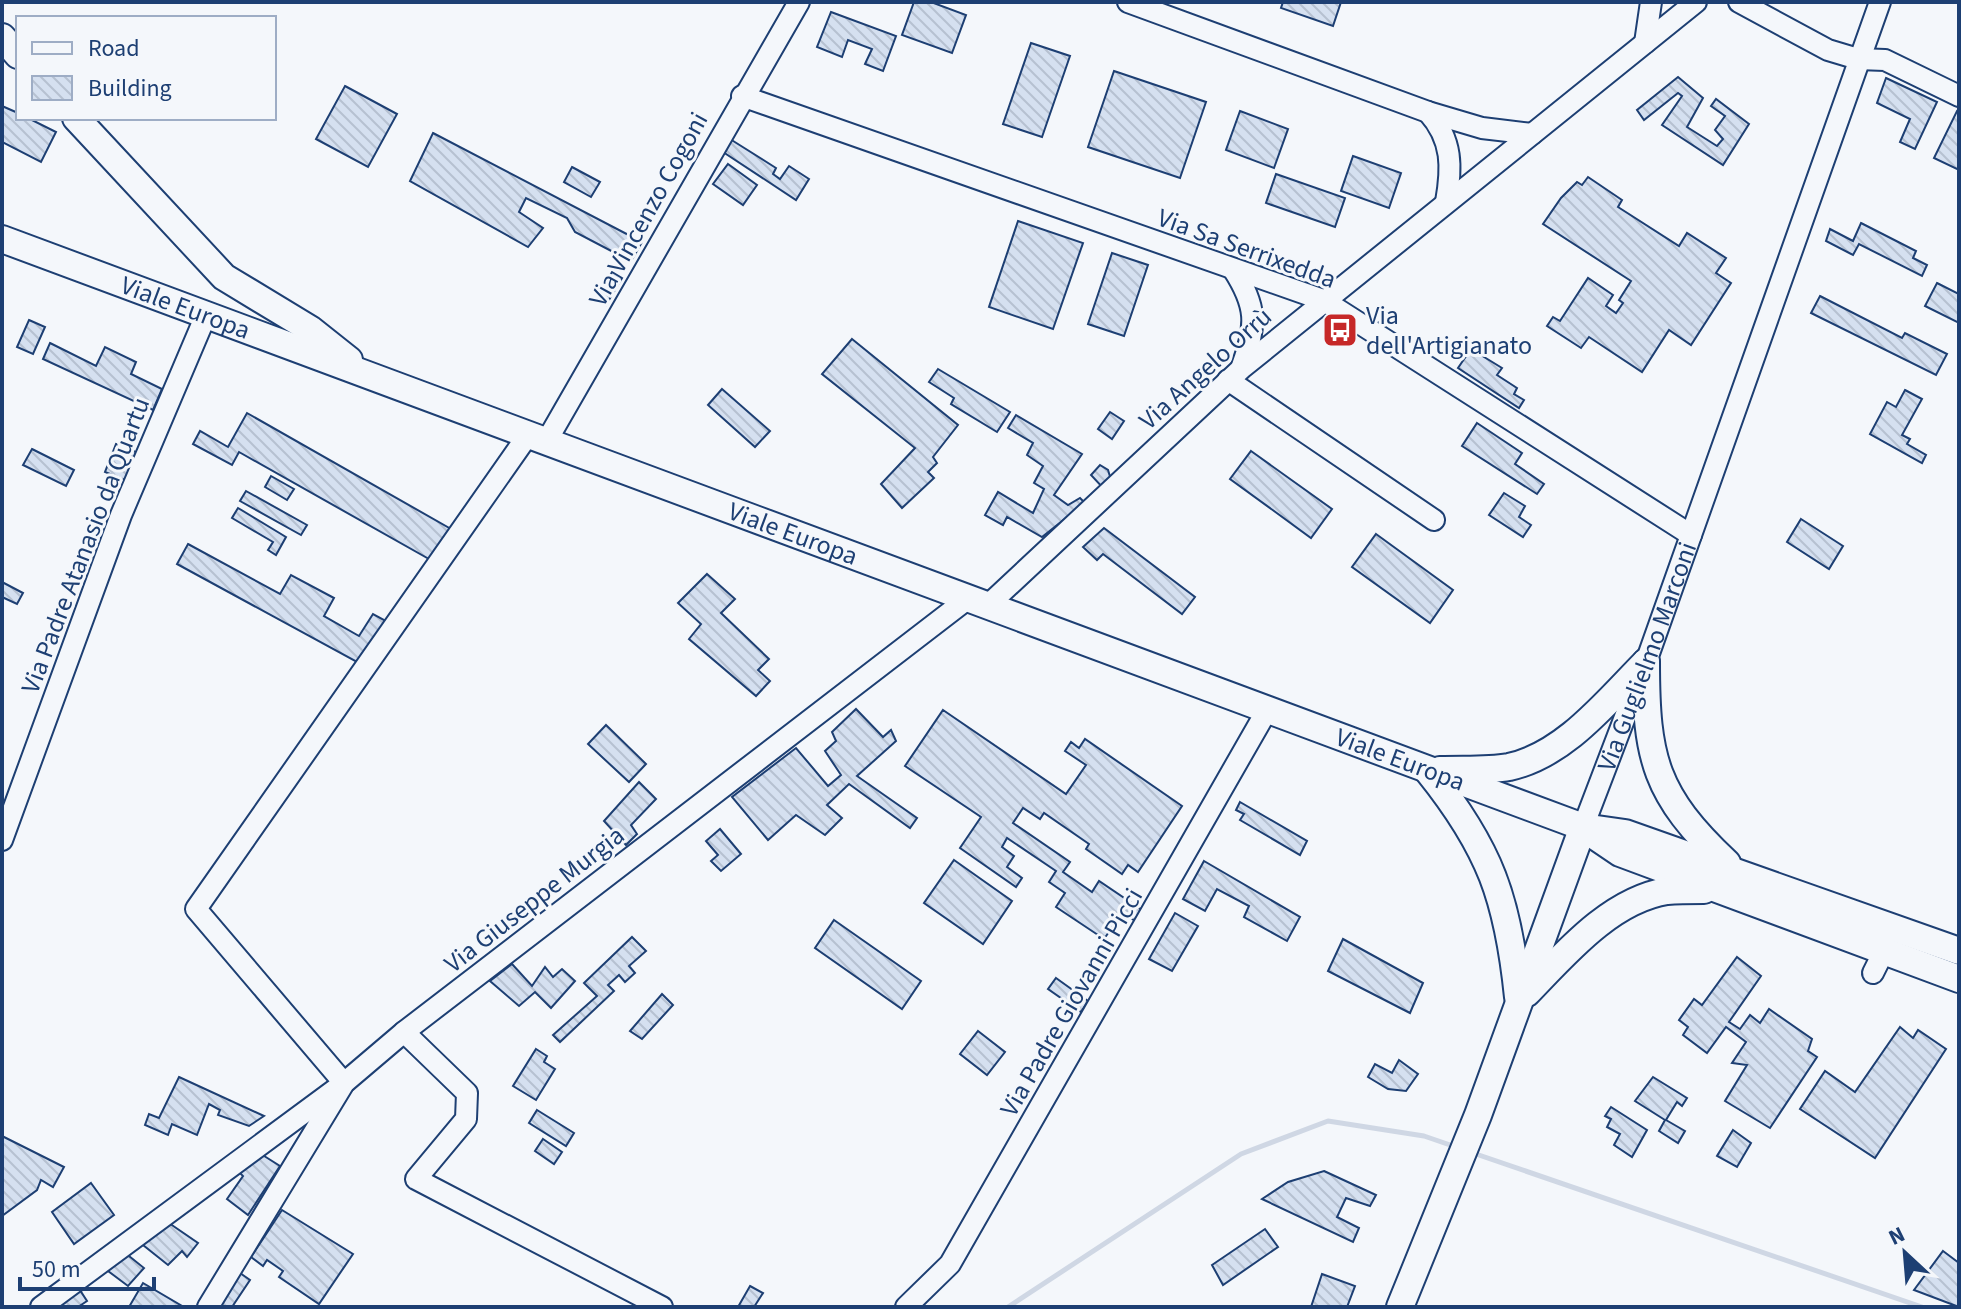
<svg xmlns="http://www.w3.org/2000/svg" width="1961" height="1309" font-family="'Source Sans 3',sans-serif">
<defs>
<pattern id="building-back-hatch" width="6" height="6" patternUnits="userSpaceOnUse" patternTransform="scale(2)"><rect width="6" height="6" fill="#d5e0f0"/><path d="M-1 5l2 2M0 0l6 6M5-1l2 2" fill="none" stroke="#b6c1d1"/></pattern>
</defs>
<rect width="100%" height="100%" fill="#f4f7fb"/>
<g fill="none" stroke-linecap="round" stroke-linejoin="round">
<!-- stream -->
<g stroke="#cfd7e4" stroke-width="5">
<path d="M1473,1153L1922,1307"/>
<path d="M1008,1307L1241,1154L1328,1121L1424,1136L1456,1147"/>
</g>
</g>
<!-- building -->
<g fill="url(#building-back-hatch)" stroke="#1d3f73" stroke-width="2">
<path d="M914,2H931L966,15L952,53L902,35Z"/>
<path d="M1283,2H1341L1333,26L1281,8Z"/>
<path d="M831,12L896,36L883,71L865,64L872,49L848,40L842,57L817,47Z"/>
<path d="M1031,43L1070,56L1042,137L1003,124Z"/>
<path d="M1114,71L1206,102L1180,178L1088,147Z"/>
<path d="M1678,77L1703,98L1687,127L1717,146L1723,139L1715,130L1725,116L1711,106L1716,99L1749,124L1723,165L1662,125L1682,96L1678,93L1644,120L1637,110Z"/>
<path d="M1886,78L1937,102L1915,149L1900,142L1910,119L1877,103Z"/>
<path d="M345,86L397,114L368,167L316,139Z"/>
<path d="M2,106L18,113V118H28L56,132L41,162L2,142Z"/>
<path d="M1240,111L1288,129L1274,168L1226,150Z"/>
<path d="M1957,111L1959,112V170L1934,158Z"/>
<path d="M433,133L642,242L633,258L618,251L617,254L575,232L567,218L526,198L519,212L543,228L528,247L410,181Z"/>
<path d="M730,139L776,168L773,174L780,179L789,166L809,179L796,200L723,152Z"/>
<path d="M1353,156L1401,173L1389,208L1341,191Z"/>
<path d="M728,164L757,185L743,205L713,184Z"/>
<path d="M572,167L600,182L591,197L564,182Z"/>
<path d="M1276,174L1345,198L1335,227L1266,203Z"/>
<path d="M1588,177L1622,200L1618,207L1679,246L1687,233L1726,258L1716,273L1731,283L1691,345L1669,330L1642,372L1589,337L1581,348L1547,326L1553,317L1560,321L1588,278L1613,295L1606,306L1616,313L1623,303L1619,300L1631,281L1543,224L1561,198L1577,182L1582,185Z"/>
<path d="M1018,221L1083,243L1053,329L989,307Z"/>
<path d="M1861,223L1916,251L1913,258L1927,265L1922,276L1859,244L1853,255L1826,241L1830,229L1853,241Z"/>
<path d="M1112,253L1148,265L1124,336L1088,324Z"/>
<path d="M612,272L622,278L606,305L596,299Z"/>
<path d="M1937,283L1959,294V323L1925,306Z"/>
<path d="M1820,296L1902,338L1905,333L1947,354L1936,375L1811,313Z"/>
<path d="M29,320L45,327L33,354L17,347Z"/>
<path d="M852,339L958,425L933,457L937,463L928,472L934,478L902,508L881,484L915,448L822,374Z"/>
<path d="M50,343L96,366L105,347L136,362L131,374L162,389L153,410L43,359Z"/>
<path d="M1471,349L1502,368L1497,375L1517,388L1514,394L1524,400L1519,408L1458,368Z"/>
<path d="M938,369L1010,412L997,432L951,404L954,398L929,382Z"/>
<path d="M722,389L770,431L755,447L708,405Z"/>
<path d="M1905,390L1922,399L1902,435L1910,439L1907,444L1926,455L1922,463L1870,434L1887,402L1896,407Z"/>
<path d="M1110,412L1124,421L1112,439L1098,429Z"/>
<path d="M247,413L451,529L429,559L239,452L232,465L193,444L200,431L228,447Z"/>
<path d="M1016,415L1082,454L1054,495L1068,505L1080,498L1085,503L1042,537L1007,517L1003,525L985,515L998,492L1033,513L1044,489L1034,483L1043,466L1027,455L1033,443L1008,428Z"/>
<path d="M1477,423L1522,453L1515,464L1544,484L1537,494L1462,446Z"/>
<path d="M116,444L136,452L125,480L105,472Z"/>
<path d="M32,449L74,470L66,486L23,465Z"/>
<path d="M1251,451L1332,509L1311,538L1230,479Z"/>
<path d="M1100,465L1108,470L1112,483L1104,489L1091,475Z"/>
<path d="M271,476L294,489L287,500L265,487Z"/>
<path d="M246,491L307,525L301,535L240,501Z"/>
<path d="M1504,493L1525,506L1519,517L1531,525L1523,537L1489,515Z"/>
<path d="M238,508L286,537L276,555L268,550L273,542L232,518Z"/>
<path d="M1801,519L1843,546L1829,569L1787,542Z"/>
<path d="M1104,528L1195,597L1182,614L1103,554L1097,560L1083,547Z"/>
<path d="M1376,534L1453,590L1430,623L1352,567Z"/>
<path d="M188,544L280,594L291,575L334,598L324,616L359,636L373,614L386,621L357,662L177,564Z"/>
<path d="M707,574L735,599L721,613L769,659L758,670L770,681L756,696L689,639L701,624L678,603Z"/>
<path d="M2,582L23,593L17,604L2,597Z"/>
<path d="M856,709L883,737L891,730L896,741L857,776L917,818L910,828L849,784L827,805L842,818L825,835L796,815L768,840L732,797L796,748L828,786L841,775L825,751L836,741L832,732Z"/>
<path d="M943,710L1066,794L1086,765L1065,751L1071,742L1079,748L1085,739L1182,806L1138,872L1128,865L1122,874L1086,849L1089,844L1044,813L1040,819L1023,808L1013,823L1070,862L1063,872L1092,892L1099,881L1142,910L1135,921L1123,912L1104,939L1056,907L1065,893L1049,882L1056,871L1007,838L1002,847L1014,856L1007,867L1022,878L1016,887L960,848L981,817L905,766Z"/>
<path d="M606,725L646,764L629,782L588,744Z"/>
<path d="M639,782L656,799L631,825L637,834L626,845L604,821Z"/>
<path d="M1240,802L1307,841L1300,855L1240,820L1244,814L1236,810Z"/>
<path d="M720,829L741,854L721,871L711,861L718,855L706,841Z"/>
<path d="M954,860L1012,901L983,944L924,903Z"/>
<path d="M1204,861L1300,917L1287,941L1244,917L1249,906L1217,889L1205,911L1183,899Z"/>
<path d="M1175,913L1198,926L1172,971L1149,959Z"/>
<path d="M834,920L921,981L902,1009L815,948Z"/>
<path d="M632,937L646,951L629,966L635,973L625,982L619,975L608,985L614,991L560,1042L553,1035L597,996L584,983Z"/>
<path d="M1343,939L1423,983L1410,1013L1328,971Z"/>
<path d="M1737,957L1761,976L1729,1022L1740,1029L1750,1015L1760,1023L1769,1009L1812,1039L1808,1051L1817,1057L1770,1128L1725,1101L1747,1065L1732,1063L1746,1042L1726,1027L1707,1053L1683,1035L1688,1027L1679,1020L1694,999L1702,1005Z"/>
<path d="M512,964L532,986L545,967L553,977L562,969L575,981L551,1008L535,992L519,1006L490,981Z"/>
<path d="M1056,978L1088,1001L1081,1012L1048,989Z"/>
<path d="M662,994L673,1005L642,1039L630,1031Z"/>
<path d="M1900,1027L1913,1038L1918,1030L1946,1049L1875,1158L1800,1109L1825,1071L1855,1092Z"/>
<path d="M978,1031L1005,1052L987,1075L960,1054Z"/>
<path d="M536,1049L547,1056L544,1062L555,1069L536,1100L513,1086Z"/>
<path d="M1399,1060L1418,1074L1406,1091L1388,1089L1368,1077L1375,1064L1392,1073Z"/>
<path d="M179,1077L264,1116L249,1126L218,1115L220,1110L209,1104L197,1135L172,1124L168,1135L145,1125L149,1114L159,1118Z"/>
<path d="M1653,1077L1687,1098L1682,1106L1677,1102L1666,1120L1685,1131L1678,1143L1659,1131L1665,1120L1635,1101Z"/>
<path d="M1611,1107L1647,1130L1632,1157L1614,1145L1620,1134L1607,1127L1611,1119L1605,1116Z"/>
<path d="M537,1110L574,1133L566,1146L529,1123Z"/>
<path d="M1733,1130L1751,1143L1737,1167L1717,1156Z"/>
<path d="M2,1136L64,1167L53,1187L41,1180L37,1190L2,1216Z"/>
<path d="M543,1139L562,1152L554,1164L535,1151Z"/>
<path d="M261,1154L280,1166L248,1215L227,1199L243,1176L235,1168L243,1162L250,1166Z"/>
<path d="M1324,1171L1376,1195L1370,1206L1346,1198L1337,1217L1359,1228L1353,1242L1262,1199L1288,1182Z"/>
<path d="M91,1183L114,1215L74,1244L52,1212Z"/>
<path d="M282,1210L353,1254L319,1304L279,1277L283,1271L267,1260L263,1266L251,1257Z"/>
<path d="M166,1221L198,1243L187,1257L182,1251L168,1265L138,1241Z"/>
<path d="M1265,1229L1278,1247L1223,1285L1212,1265Z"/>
<path d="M1943,1251L1959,1263V1307L1914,1290Z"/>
<path d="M124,1252L144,1268L128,1286L104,1268Z"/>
<path d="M240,1273L250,1280L232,1307H218Z"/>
<path d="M1322,1274L1355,1286L1347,1307H1311Z"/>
<path d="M143,1283L182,1306L181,1307H129Z"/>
<path d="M750,1286L763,1293L754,1307H738Z"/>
<path d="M78,1287L87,1301L78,1307H52Z"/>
</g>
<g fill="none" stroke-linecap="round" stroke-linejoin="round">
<defs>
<g id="minor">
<path d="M1128,2L1428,112L1482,128L1532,134"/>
<path d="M1739,2L1828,50L1858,59L1885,60L1959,96"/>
<path d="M1645,43L1651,2"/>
<path d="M742,96L1323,300L1691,535"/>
<path d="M1428,112C1453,140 1452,168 1446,202"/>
<path d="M1233,269C1257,306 1257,325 1242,366"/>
<path d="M1228,380L1434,520"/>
<path d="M546,442L799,2"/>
<path d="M986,607L1242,368L1696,2"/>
<path id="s1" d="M1583,827L1646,662L1880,2"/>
<path d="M2,840L121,515L206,315"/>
<path d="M1873,973L1884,951"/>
<path d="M404,1032L467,1093L466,1119L416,1179L662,1307"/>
<path d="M41,1307L344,1083L196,909L528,435"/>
<path d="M208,1307L344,1083L404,1032L966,600"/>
<path d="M906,1307L950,1264L1266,712"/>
</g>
<g id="major">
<path d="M2,37L18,55"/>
<path d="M76,118L224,277L310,329L349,360"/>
<path id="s2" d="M2,239L1583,827L1625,833L1959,951"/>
<path d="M1646,662C1646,759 1655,795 1727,863"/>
<path d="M1440,770C1462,769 1487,771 1509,767C1565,755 1607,701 1646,662"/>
<path d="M1428,771C1490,848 1508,899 1518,997"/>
<path d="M1586,830L1620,853L1959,979"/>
<path d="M1527,993C1564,955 1610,900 1667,891C1679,890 1692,890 1704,890"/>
<path d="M1400,1307L1478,1115L1583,827"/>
</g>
</defs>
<!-- minor casing -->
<use href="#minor" stroke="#1d3f73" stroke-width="24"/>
<!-- major casing -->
<use href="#major" stroke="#1d3f73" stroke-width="30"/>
<!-- minor -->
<use href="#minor" stroke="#f4f7fb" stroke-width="20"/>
<!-- major -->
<use href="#major" stroke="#f4f7fb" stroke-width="26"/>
</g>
<!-- icons -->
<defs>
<symbol id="bus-square" viewBox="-11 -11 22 22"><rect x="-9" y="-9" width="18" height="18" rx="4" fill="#c62828" stroke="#f4f7fb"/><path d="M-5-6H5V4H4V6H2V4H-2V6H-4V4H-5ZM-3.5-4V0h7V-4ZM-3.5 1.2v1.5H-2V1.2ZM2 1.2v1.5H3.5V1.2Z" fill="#fff"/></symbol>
</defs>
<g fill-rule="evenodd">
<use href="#bus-square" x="1320" y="310" width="40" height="40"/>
</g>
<g text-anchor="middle" stroke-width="6" stroke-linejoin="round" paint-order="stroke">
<!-- street labels -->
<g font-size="26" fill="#1d3f73" stroke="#f4f7fb">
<text transform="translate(648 209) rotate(-61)" y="9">Via Vincenzo Cogoni</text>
<text transform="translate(1247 248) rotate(20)" y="9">Via Sa Serrixedda</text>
<text dy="9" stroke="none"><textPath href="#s2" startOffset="196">Viale Europa</textPath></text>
<text transform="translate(1205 368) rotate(-42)" y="9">Via Angelo Orrù</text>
<text dy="9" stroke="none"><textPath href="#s2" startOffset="844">Viale Europa</textPath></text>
<text transform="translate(85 545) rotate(-69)" y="9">Via Padre Atanasio da Quartu</text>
<text dy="9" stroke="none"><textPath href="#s1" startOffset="182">Via Guglielmo Marconi</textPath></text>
<text dy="9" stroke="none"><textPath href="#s2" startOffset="1492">Viale Europa</textPath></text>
<text transform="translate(534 899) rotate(-38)" y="9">Via Giuseppe Murgia</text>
<text transform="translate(1071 1002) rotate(-60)" y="9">Via Padre Giovanni Picci</text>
</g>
<!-- poi labels -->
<g font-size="26" fill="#1d3f73" stroke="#f4f7fb" text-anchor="start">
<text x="1366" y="324">Via<tspan x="1366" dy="30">dell'Artigianato</tspan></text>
</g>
</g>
<!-- border -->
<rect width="1961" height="1309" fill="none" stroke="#1d3f73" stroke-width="8"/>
<!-- legend -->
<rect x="16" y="16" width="260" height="104" fill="#f4f7fb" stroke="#9eadc5" stroke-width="2"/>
<rect x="32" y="42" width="40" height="12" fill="#f4f7fb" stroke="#9eadc5" stroke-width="2"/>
<text x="88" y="56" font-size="24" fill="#1d3f73">Road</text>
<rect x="32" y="76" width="40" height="24" fill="url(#building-back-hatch)" stroke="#9eadc5" stroke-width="2"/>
<text x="88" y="96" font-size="24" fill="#1d3f73">Building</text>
<!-- north arrow -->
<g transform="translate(1905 1253) rotate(334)" stroke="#f4f7fb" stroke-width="6" paint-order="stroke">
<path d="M0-6L14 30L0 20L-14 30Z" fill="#1d3f73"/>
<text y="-12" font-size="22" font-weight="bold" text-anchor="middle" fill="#1d3f73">N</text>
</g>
<!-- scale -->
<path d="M20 1277v12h134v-12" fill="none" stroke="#1d3f73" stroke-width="4"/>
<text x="32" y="1277" font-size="24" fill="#1d3f73" stroke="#f4f7fb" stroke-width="6" paint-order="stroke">50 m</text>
</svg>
